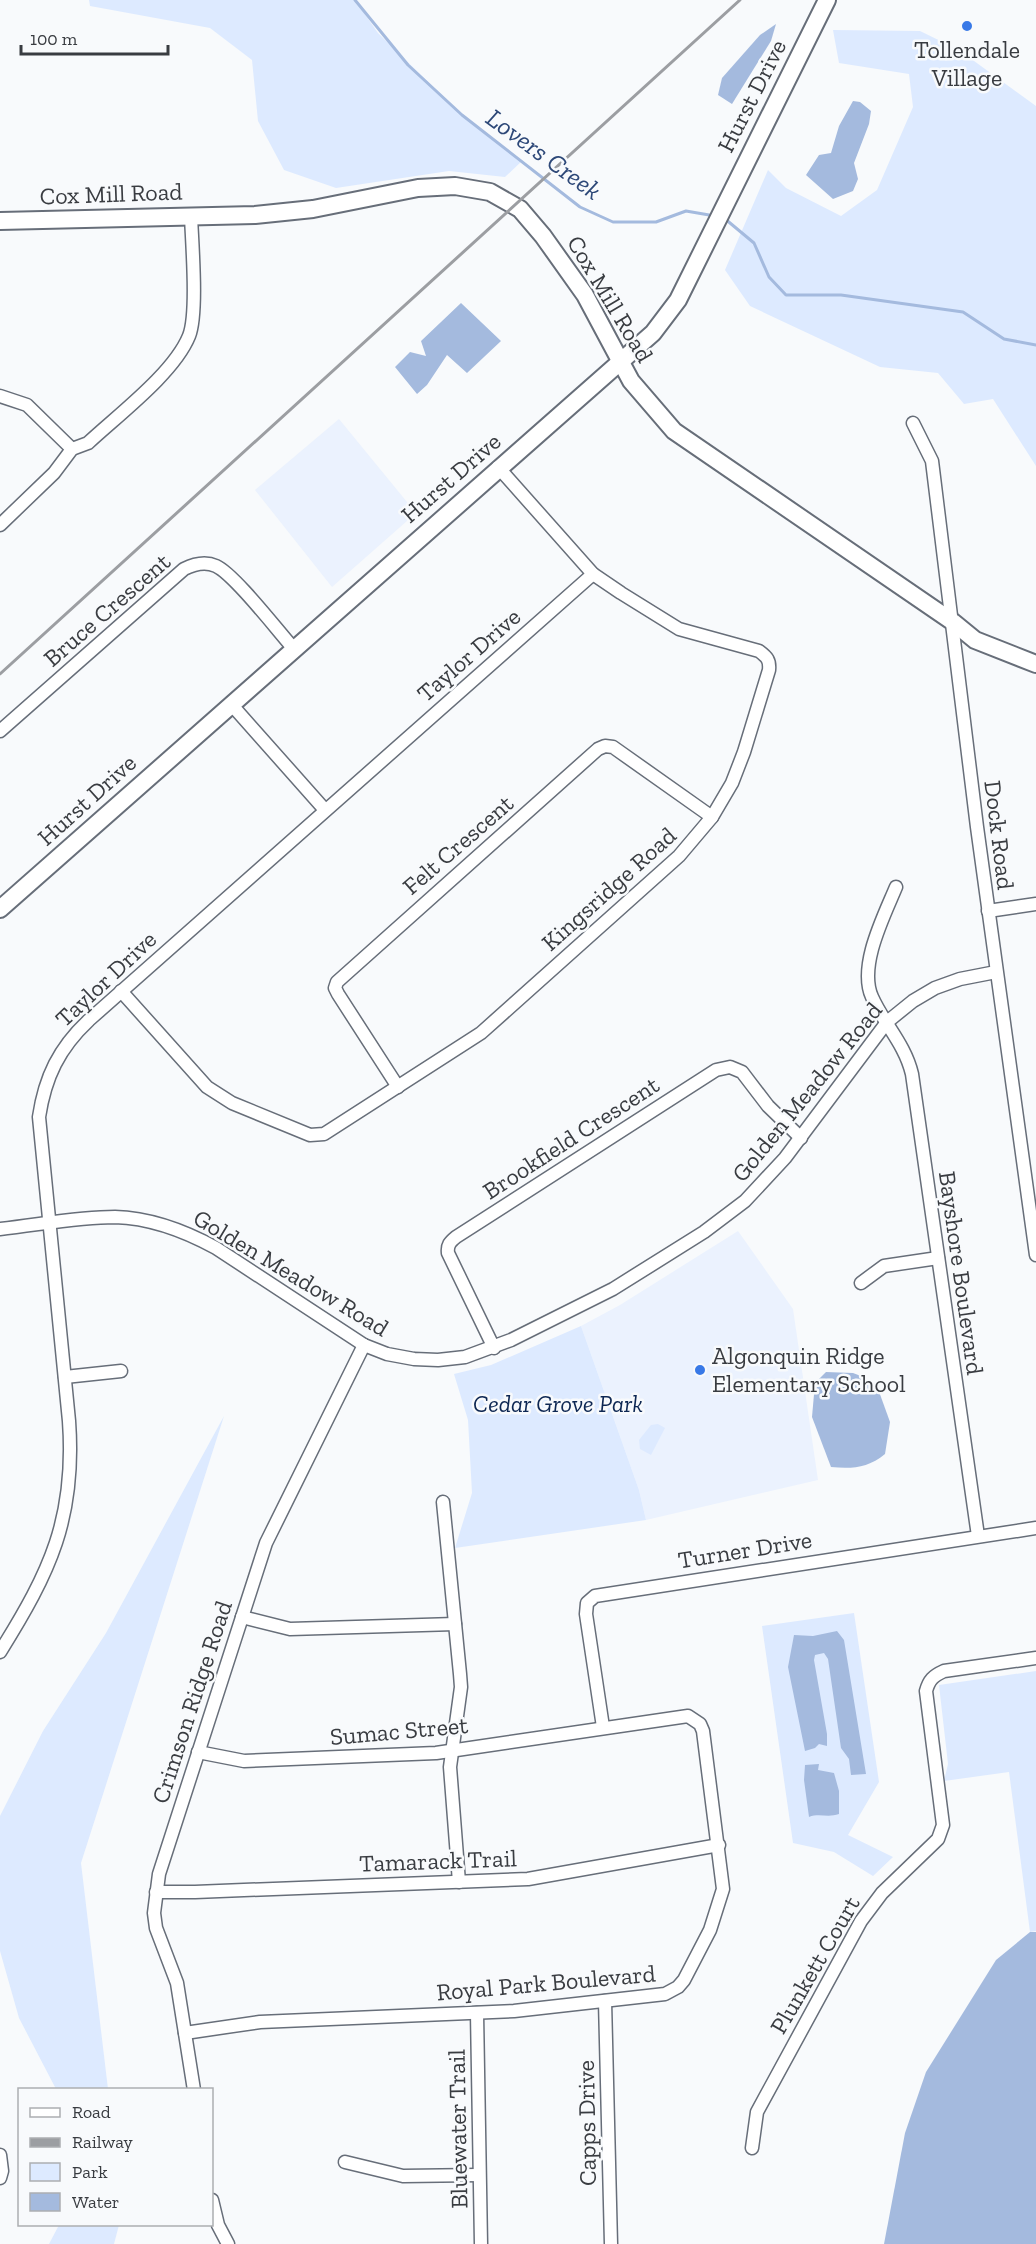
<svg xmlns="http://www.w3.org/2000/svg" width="1036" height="2244" font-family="'Zilla Slab',serif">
<rect width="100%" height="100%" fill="#f8fafc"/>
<!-- built -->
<g fill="#ebf2fe">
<path d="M339,419L416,513L332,587L255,490Z"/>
<path d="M738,1231L793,1309L818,1480L646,1520L639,1490L581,1326L620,1305Z"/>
</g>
<!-- green -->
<g fill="#ddeaff">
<path d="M89,0H355L378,33L462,115L522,161L505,177L449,171L336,188L284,170L258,121L252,60L210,28L90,6Z"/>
<path d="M833,30L920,31L959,50L1036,106V466L993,399L964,404L938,373L880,367L750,306L725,270L768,170L786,188L841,216L877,190L913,107L909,74L839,63Z"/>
<path d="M581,1326L639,1490L646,1520L455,1548L472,1493L468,1420L454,1374L491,1365Z"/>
<path d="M224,1416L81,1863L108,2089H56L19,2018L0,1951V1816L43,1731L106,1633Z"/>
<path d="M658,1424L665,1428L651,1455L640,1449L639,1440L651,1425Z"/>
<path d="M854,1613L879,1782L848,1835L893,1857L873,1876L834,1852L793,1843L762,1626Z"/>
<path d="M1036,1671V1931L1030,1932L1009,1772L944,1781L948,1764L939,1685Z"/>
<path d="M59,2225V2224L119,2225L114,2244H49Z"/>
</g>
<!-- water -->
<g fill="#a4bade">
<path d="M776,24L771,41L732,104L718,95L722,78L760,35Z"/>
<path d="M853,101L860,102L871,111L869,124L854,163L858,179L853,191L833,199L806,175L819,155L831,153L839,126Z"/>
<path d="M461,303L501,341L467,373L447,355L427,385L417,394L395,367L410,352L426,356L421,341Z"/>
<path d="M826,1372L853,1373L866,1378L877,1386L890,1422L885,1454C868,1468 852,1469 831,1467L812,1417L815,1383Z"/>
<path d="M837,1631L844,1640L866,1774L851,1775L849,1759L841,1748L828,1659L824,1653L815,1655L814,1660L827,1734V1746L819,1744L815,1748L805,1751L788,1667L794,1635L813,1636Z"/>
<path d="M819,1764L818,1770L834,1773L839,1791V1814C828,1818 819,1813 809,1817L804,1780L805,1765Z"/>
<path d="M1030,1932H1036V2244H884L905,2133L926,2072L996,1960Z"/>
</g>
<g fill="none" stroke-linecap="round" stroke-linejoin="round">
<!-- stream -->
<g stroke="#a4bade" stroke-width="3">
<path d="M355,0L408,65L462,115L580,207L613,222H656L686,211L715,216"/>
<path d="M724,218L754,243L769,277L786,295H841L963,312L1004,339L1036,345"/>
</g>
<defs>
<g id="street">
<path d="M0,396L27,405L72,449"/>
<path d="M913,423L932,461L977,827L1036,1255"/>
<path d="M0,525L54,473L72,449L88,443C118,415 174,373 189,336C198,314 192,243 191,216"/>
<path d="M231,704L325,810"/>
<path d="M0,731L184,569C194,564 205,561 216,566C234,574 278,631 294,649"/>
<path d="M896,887C884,916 858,966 872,997C884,1024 905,1044 912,1074L978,1536"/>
<path d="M988,911L1036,904"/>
<path d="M121,991L207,1087L232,1103L310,1135L324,1134L481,1033L679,856L712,817L732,783L744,752L769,670C770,660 767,657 759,651L679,629L621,593L593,574L498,467"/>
<path d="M398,1087L338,994L335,988L337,982L598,749L605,746L613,747L712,817"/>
<path d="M0,1229C38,1225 77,1217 115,1217C151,1218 185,1231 216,1248L364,1345L387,1354L414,1359L438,1360L465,1357L511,1340L613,1289L704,1232L745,1201L785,1158L887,1022L913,1001L935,988L960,979L996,972"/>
<path d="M861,1283L884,1266L938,1258"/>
<path d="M494,1348L448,1253C447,1245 450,1242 456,1237L716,1070L730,1067L742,1072L768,1106L801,1138"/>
<path d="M65,1377L121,1371"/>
<path d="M443,1502L460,1674L461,1687L450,1767L459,1882"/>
<path d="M242,1617L290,1629L455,1624"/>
<path d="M0,1652C50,1572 76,1518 69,1421L39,1117C45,1077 59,1048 89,1020L593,574"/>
<path d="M603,1727L586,1614L587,1603L595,1596L1036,1528"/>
<path d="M156,1892H195L528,1879L719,1845"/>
<path d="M605,2001L611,2244"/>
<path d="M477,2013L481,2244"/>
<path d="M185,2033L260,2022L514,2011L665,1994L678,1987L684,1980L710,1930L723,1889L703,1731L700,1724L688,1716L436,1753L244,1761L198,1752"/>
<path d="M194,2090L177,1983L156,1928L154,1913L159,1874L266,1543L364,1345"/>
<path d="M752,2148L757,2112L861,1921L882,1893L938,1839L943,1825L926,1691C929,1680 933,1676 944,1671L1036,1658"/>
<path d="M0,2155L2,2171L0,2178"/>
<path d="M345,2162L403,2176L479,2175"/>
<path d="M212,2200L218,2225L228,2244"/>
</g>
<g id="secondary">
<path d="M0,221L255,215L313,209L418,188L455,186L490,192L520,209L543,236L585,295L631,381L674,431L953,622L975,640L1036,664"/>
<path d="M0,909L653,333L678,300L827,0"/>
</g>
</defs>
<!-- street casing -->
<use href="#street" stroke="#676e79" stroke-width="15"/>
<!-- secondary casing -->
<use href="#secondary" stroke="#676e79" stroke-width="20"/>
<!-- street -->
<use href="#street" stroke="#fff" stroke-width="12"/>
<!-- secondary -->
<use href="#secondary" stroke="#fff" stroke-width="16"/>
<!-- rail -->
<path stroke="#9c9ea2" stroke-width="3" d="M0,674L740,0"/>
</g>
<!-- markers -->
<g fill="#3879e7" stroke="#f8fafc" stroke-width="2">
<circle cx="967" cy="26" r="6"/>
<circle cx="700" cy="1370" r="6"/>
</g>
<g text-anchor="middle" stroke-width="5" stroke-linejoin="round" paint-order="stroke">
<!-- poi labels -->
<g font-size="24" fill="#393c41" stroke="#f8fafc">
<text x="967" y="58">Tollendale<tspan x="967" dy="28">Village</tspan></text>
<text x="712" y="1364" text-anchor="start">Algonquin Ridge<tspan x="712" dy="28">Elementary School</tspan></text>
</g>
<!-- street labels -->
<g font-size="24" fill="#393c41" stroke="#f8fafc">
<text transform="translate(752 96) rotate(-63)" y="8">Hurst Drive</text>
<text transform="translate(111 194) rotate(-2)" y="8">Cox Mill Road</text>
<text transform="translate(610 299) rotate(59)" y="8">Cox Mill Road</text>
<text transform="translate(451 478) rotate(-41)" y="8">Hurst Drive</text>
<text transform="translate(107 610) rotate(-41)" y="8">Bruce Crescent</text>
<text transform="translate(469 655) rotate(-41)" y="8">Taylor Drive</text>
<text transform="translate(87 800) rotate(-42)" y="8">Hurst Drive</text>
<text transform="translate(999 835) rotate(83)" y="8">Dock Road</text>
<text transform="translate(458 845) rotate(-41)" y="8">Felt Crescent</text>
<text transform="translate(609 889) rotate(-42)" y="8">Kingsridge Road</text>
<text transform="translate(106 979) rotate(-43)" y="8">Taylor Drive</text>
<text transform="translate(807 1092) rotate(-51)" y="8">Golden Meadow Road</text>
<text transform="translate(571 1138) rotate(-33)" y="8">Brookfield Crescent</text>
<text transform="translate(291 1273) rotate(31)" y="8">Golden Meadow Road</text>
<text transform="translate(961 1273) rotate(82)" y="8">Bayshore Boulevard</text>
<text transform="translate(745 1550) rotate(-9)" y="8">Turner Drive</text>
<text transform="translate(192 1702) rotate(-72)" y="8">Crimson Ridge Road</text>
<text transform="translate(399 1731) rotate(-5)" y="8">Sumac Street</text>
<text transform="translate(438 1861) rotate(-2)" y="8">Tamarack Trail</text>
<text transform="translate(815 1965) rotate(-60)" y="8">Plunkett Court</text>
<text transform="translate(546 1983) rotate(-5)" y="8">Royal Park Boulevard</text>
<text transform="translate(587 2123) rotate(-91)" y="8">Capps Drive</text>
<text transform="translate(458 2129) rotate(-91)" y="8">Bluewater Trail</text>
</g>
<!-- park labels -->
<g font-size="24" font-style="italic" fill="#0d2753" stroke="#f8fafc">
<text x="558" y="1412">Cedar Grove Park</text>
</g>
<!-- water labels -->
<g font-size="26" font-style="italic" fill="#2d4878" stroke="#f8fafc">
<text transform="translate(544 154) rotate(36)" y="9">Lovers Creek</text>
</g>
</g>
<!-- legend -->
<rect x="18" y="2088" width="195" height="138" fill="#f8fafc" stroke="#acaeb1" stroke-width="1.5"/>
<rect x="30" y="2108" width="30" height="9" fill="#ffffff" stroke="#acaeb1" stroke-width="1.5"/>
<text x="72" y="2118" font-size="18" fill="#393c41">Road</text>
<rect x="30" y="2138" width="30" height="9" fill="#9c9ea2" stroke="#acaeb1" stroke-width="1.5"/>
<text x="72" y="2148" font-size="18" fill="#393c41">Railway</text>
<rect x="30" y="2163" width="30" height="18" fill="#ddeaff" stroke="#acaeb1" stroke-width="1.5"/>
<text x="72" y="2178" font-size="18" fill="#393c41">Park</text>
<rect x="30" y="2193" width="30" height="18" fill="#a4bade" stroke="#acaeb1" stroke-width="1.5"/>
<text x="72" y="2208" font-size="18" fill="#393c41">Water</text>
<!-- scale -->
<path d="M21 45v9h147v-9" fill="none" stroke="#393c41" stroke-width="3"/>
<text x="30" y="45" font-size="18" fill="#393c41" stroke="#f8fafc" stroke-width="4.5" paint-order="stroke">100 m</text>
</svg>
